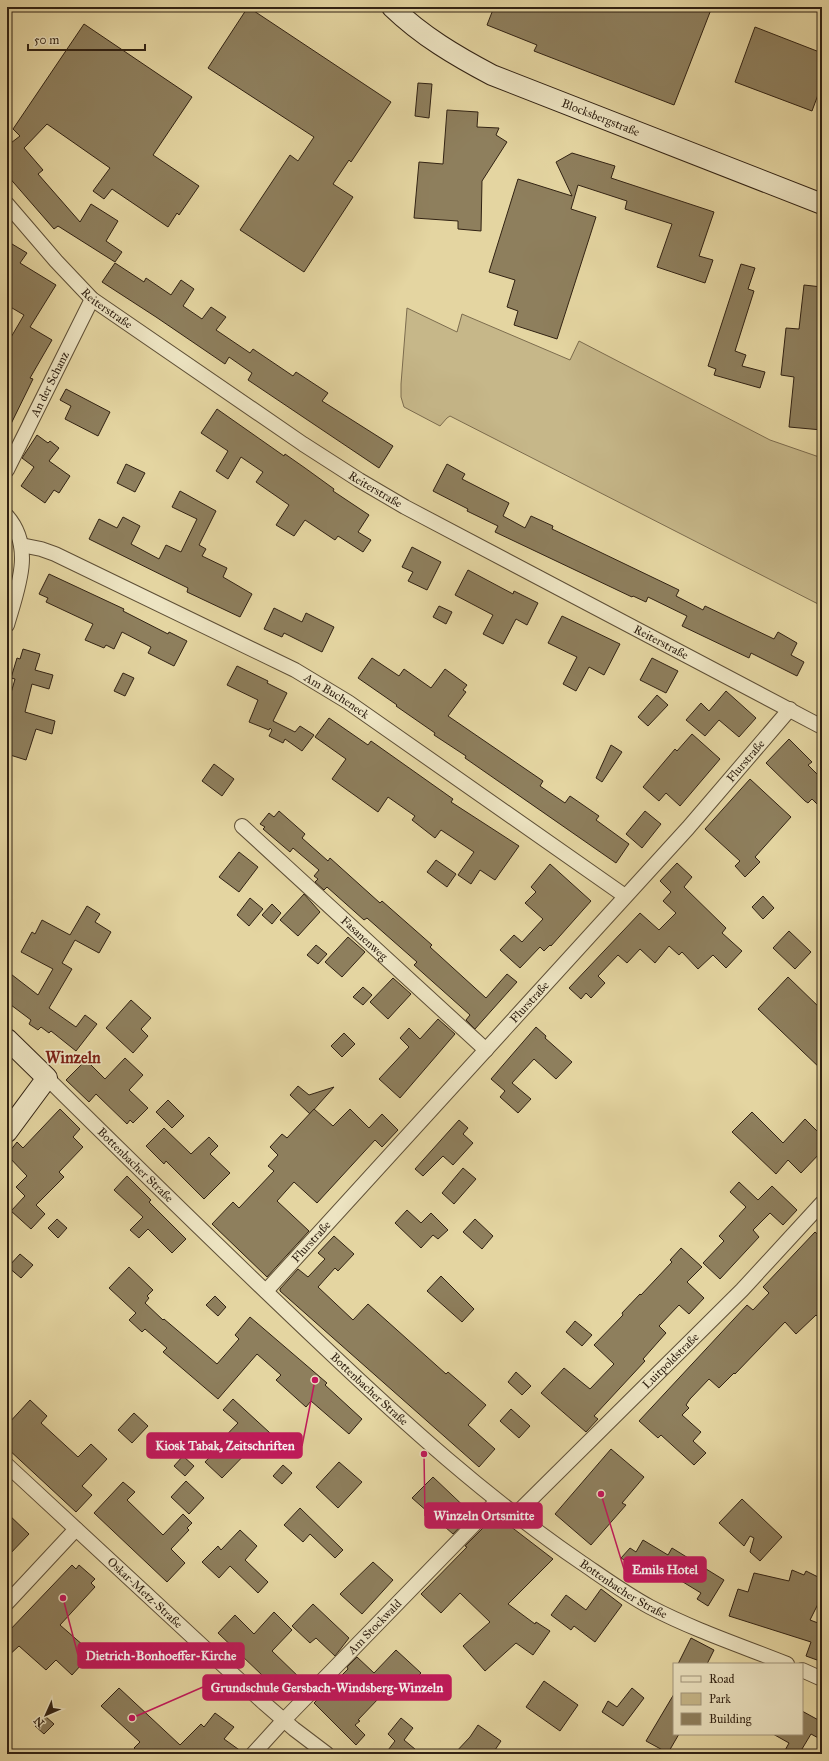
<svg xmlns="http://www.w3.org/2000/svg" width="829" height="1761" font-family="'IM FELL Great Primer',serif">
<rect width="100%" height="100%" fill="#e4d5a1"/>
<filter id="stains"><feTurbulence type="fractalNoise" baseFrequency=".005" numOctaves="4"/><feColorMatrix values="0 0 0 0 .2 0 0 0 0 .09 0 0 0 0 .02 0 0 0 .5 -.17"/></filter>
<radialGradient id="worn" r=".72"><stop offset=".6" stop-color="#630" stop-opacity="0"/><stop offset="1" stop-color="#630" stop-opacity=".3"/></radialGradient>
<!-- green -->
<path fill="#c6b789" stroke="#7c6c4e" d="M407,308L457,332L462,314L570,360L579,341L770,440L822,458V606L450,416L447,418L440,426L404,407L401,397V384Z"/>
<!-- building -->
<g fill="#8e7f5d" stroke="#312213">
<path d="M248,7L391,102L351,162L349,160L333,184L353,197L304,272L240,230L290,155L298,161L314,137L208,68Z"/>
<path d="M494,7H712L674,105L534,51L537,45L487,25Z"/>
<path d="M84,24L192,97L153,155L199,186L179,215L177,213L168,227L112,189L104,199L93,191L110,168L47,124L24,148L43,170L38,174L80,222L91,204L118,221L106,241L122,252L115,262L58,226L54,229L7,175V146L20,136L13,129Z"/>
<path d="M755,27L822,53V84L812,111L735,82Z"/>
<path d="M418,83L432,84L429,118L415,116Z"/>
<path d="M447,110L478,112L477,127L499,128L496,135L507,142L482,181L481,231L458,229V221L414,218L419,162L443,164Z"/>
<path d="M572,153L615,166L611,178L714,212L699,256L713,260L705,283L657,267L672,224L625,209L627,201L578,185L571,209L596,217L557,339L514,325L518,311L507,307L515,280L489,272L518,179L572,196L556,162Z"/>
<path d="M7,241L27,253L20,263L56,285L30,327L52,340L30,378L33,379L7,432V344L24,315L7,305Z"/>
<path d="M115,263L144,282L146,278L171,295L181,280L194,289L183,306L202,319L211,307L226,317L216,330L250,353L253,349L293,376L296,372L328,393L322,401L393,446L379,468L248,380L252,373L229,357L225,364L156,317L102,282Z"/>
<path d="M741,264L755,268L748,289L754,291L735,351L746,355L742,366L765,372L760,388L714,375L716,369L708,366Z"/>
<path d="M804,285L822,287V430L789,427L794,377L781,375L786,328L799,329Z"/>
<path d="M66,389L110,412L98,436L65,419L71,406L60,400Z"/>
<path d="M217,409L284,456L285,454L305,468L334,489L333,491L369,515L358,532L371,540L363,552L338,536L335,540L305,520L294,536L276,525L289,505L256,482L263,472L241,457L228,479L216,471L228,451L201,433Z"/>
<path d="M37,435L48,443L50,441L59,448L49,461L70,476L59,493L54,490L45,503L21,486L34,467L22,458Z"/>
<path d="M126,464L145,473L135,492L117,483Z"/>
<path d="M447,464L465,474L462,479L509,503L503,516L525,528L531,516L553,526L552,529L679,590L676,596L703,610L705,606L774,639L778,632L797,643L791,655L804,662L797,676L751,653L749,658L682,626L687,616L648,597L646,602L633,596L632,597L495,532L498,526L467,511L468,509L433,491Z"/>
<path d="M180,491L216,511L199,545L206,549L202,556L227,568L223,577L252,594L240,617L187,592L188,588L89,539L99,519L117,528L123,517L140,526L131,544L159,559L166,545L181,552L197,519L172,507Z"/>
<path d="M412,547L441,562L427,590L408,581L413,572L402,567Z"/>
<path d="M468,570L513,594L514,591L538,603L527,625L516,619L503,644L483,634L493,615L455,595Z"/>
<path d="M49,574L124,609L123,611L168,634L169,632L187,641L174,666L148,653L151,647L122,632L114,649L106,645L104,648L85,640L93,624L46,602L48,598L39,594Z"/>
<path d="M439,606L452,612L446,624L433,617Z"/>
<path d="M274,608L302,622L306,613L334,627L322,652L284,633L282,637L264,629Z"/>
<path d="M562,616L620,644L604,675L589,667L576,691L563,684L577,657L548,643Z"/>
<path d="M23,649L40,654L35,670L53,675L49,689L32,684L25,712L55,721L52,734L36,729L26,760L7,754V707L15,679L11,678L17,658L20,659Z"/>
<path d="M372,658L399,676L404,669L431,688L445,669L467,685L463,690L466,692L448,716L543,781L540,786L565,803L570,796L599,816L596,820L629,844L616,863L465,758L466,756L434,735L435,733L396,706L397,705L358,678Z"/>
<path d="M652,658L678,671L666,693L640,680Z"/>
<path d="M237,666L268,681L267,683L287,693L273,721L295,732L300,726L314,735L302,751L285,739L283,743L269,736L272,730L270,728L269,730L249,722L258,700L227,685Z"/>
<path d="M123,673L134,678L125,696L114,691Z"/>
<path d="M726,691L756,718L739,737L719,720L705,736L686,720L701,703L709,711Z"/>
<path d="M657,695L668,705L648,726L638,717Z"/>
<path d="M329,718L368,745L371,741L453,799L451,802L519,846L495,880L480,870L471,884L458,875L474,852L441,830L435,838L412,820L415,816L388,797L378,812L332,779L346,759L315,737Z"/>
<path d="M692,734L720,759L680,806L666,793L659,801L643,787L675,749L677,751Z"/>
<path d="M789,739L812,762L808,765L822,779V809L812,799L808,803L805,801L766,763Z"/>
<path d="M611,745L622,752L602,782L596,778Z"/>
<path d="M214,764L234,779L222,796L202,781Z"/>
<path d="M750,779L791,817L755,857L760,862L745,877L735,866L740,861L705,829Z"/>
<path d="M279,811L305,834L302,838L328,861L330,858L380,903L382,901L432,945L430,947L486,998L507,974L517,982L475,1029L466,1020L470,1015L414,965L417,962L367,918L364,920L327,887L324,890L315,882L318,879L314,876L319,870L293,848L290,852L263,829L265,827L260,824L269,813L274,817Z"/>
<path d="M645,811L661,824L642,848L626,834Z"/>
<path d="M239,852L258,867L239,892L219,877Z"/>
<path d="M436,860L456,874L447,887L427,872Z"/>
<path d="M677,863L692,877L684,887L726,928L722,933L742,951L726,968L713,955L698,969L682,952L679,955L669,946L655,963L640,949L627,963L618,955L598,976L605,983L591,998L586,993L581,999L569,988L640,913L659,930L676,913L663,901L671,892L660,881Z"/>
<path d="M550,864L591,901L551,946L550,945L544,951L540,947L520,968L500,950L514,935L522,942L543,919L525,903L536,892L531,887Z"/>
<path d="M304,894L320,912L298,936L280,920Z"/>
<path d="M763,896L774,908L763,919L752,907Z"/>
<path d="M250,898L263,909L249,926L237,915Z"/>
<path d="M272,904L281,913L272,924L262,915Z"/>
<path d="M87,906L100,914L95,922L111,932L99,953L75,940L62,963L72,969L49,1008L76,1027L85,1015L97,1024L76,1051L51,1031L49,1033L41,1027L38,1030L29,1024L31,1020L7,1002V971L38,995L53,969L21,952L32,932L35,934L42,920L70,935Z"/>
<path d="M789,931L811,952L795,969L773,948Z"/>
<path d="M348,937L365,952L342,977L325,962Z"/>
<path d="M316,945L327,954L318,964L307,955Z"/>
<path d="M788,977L822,1010V1070L758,1009Z"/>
<path d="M393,978L411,994L388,1019L370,1002Z"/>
<path d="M363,987L372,995L363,1005L353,997Z"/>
<path d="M131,1000L151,1018L141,1029L148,1036L133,1053L106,1028Z"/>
<path d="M438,1019L455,1034L400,1098L379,1079L409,1047L400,1038L409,1028L420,1039Z"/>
<path d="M536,1027L546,1036L545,1038L572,1062L556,1079L534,1059L512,1083L531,1099L518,1113L500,1097L505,1091L491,1079Z"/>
<path d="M344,1033L355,1044L342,1057L331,1046Z"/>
<path d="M125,1058L143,1075L129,1090L148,1108L133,1123L130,1120L127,1124L96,1094L89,1102L66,1080L86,1060L105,1079Z"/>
<path d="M298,1086L309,1095L334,1087L310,1114L290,1095Z"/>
<path d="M168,1100L184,1116L172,1128L156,1112Z"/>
<path d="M60,1109L80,1129L73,1137L83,1147L59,1172L64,1177L36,1205L45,1214L31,1229L11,1211L25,1196L16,1187L27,1176L7,1155L17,1142L23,1148Z"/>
<path d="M314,1109L333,1126L350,1109L369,1128L382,1114L398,1130L382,1147L375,1140L317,1203L294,1182L277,1201L309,1231L267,1277L212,1224L233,1202L239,1208L274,1171L268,1166L278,1155L270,1147L282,1134L287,1138Z"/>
<path d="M752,1112L783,1143L805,1119L822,1136V1151L801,1173L788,1160L776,1174L732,1132Z"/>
<path d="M459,1120L468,1128L463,1134L473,1143L453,1165L443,1156L423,1176L415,1169Z"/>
<path d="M164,1128L191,1154L209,1137L218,1146L210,1154L230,1173L204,1199L166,1161L164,1164L146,1146Z"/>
<path d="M463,1168L476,1179L454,1204L442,1193Z"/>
<path d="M127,1176L151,1200L149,1202L186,1239L172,1253L148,1229L139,1238L130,1230L143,1217L114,1190Z"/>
<path d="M739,1182L758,1200L772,1186L797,1210L783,1225L770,1213L753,1230L759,1237L720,1279L703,1263L724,1241L719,1236L746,1207L730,1192Z"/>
<path d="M407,1210L421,1223L431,1213L448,1230L438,1239L433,1235L421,1248L395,1223Z"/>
<path d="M57,1219L67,1228L58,1238L48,1228Z"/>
<path d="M475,1219L493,1236L482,1249L463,1232Z"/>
<path d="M815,1232L822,1238V1321L816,1315L796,1334L785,1322L735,1374L734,1373L719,1388L709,1379L690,1399L686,1405L689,1408L682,1415L701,1432L693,1441L706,1453L694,1465L661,1435L658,1438L639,1421L747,1305L753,1310L769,1293L763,1287Z"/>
<path d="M334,1236L354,1254L338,1271L335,1268L318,1287L353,1320L368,1304L446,1374L448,1372L486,1405L468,1425L495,1449L479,1467L280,1291V1289L298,1269L308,1277L325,1259L318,1253Z"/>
<path d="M681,1248L702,1267L687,1282L704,1298L689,1314L679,1305L659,1326L666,1333L643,1359L645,1361L594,1416L598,1419L586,1432L541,1393L564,1368L590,1389L614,1364L594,1345L623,1315L622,1313L640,1294L641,1295L672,1262L670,1260Z"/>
<path d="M20,1254L33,1265L21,1278L8,1267Z"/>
<path d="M129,1267L153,1290L147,1296L149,1298L145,1303L163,1320L164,1319L217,1364L239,1339L235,1335L250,1317L327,1383L325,1385L362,1419L349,1434L311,1401L306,1407L276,1380L281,1375L257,1354L218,1399L163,1352L167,1348L145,1329L142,1332L129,1320L136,1313L109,1288Z"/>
<path d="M441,1276L474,1309L462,1322L427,1291Z"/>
<path d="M215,1296L226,1307L218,1316L206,1305Z"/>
<path d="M575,1321L592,1335L582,1346L566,1332Z"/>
<path d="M516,1372L531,1386L522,1395L508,1382Z"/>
<path d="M233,1399L282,1444L273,1454L258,1441L222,1478L205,1462L218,1448L216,1446L238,1423L223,1410Z"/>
<path d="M30,1400L47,1416L41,1423L78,1457L91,1444L107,1459L82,1486L92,1495L76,1512L7,1448V1425Z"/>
<path d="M511,1409L530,1426L519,1438L500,1421Z"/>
<path d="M134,1413L148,1426L132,1443L118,1430Z"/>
<path d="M611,1449L644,1477L622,1503L626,1505L591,1545L555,1514Z"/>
<path d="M183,1456L194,1466L185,1476L174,1466Z"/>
<path d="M339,1462L362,1482L338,1508L316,1487Z"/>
<path d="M283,1465L292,1473L282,1484L273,1476Z"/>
<path d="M433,1477L472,1514L453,1534L412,1498Z"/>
<path d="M186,1481L204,1498L189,1514L171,1497Z"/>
<path d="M123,1482L135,1492L127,1500L163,1535L183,1514L192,1523L187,1528L189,1530L171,1549L185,1563L167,1582L94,1513Z"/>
<path d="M742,1499L782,1537L760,1561L750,1552L754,1538L750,1536L744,1546L719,1523Z"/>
<path d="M300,1508L343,1550L335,1558L310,1534L303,1542L284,1525Z"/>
<path d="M7,1513L29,1534L7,1557Z"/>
<path d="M497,1516L553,1559L508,1604L535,1624L536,1622L550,1631L533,1655L516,1643L485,1671L463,1646L490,1622L460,1593L441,1613L421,1594L467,1547L465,1546L485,1526L486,1527Z"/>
<path d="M240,1530L257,1546L245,1560L268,1582L258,1593L230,1566L219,1578L202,1562L218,1546L221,1550Z"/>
<path d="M643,1540L668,1555L672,1548L724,1580L708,1606L697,1599L701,1593L660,1568L654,1579L621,1558L630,1548L636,1552Z"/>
<path d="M373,1562L393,1580L362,1614L340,1594Z"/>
<path d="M72,1565L76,1569L79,1565L95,1579L91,1583L95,1587L60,1625L92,1653L72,1675L56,1660L46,1670L19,1646L7,1657V1633Z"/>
<path d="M792,1570L804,1575L806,1571L822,1579V1596L810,1620L818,1623L820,1616H822V1659L818,1657L817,1660L806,1656L811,1642L729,1616L738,1589L748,1592L754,1573L789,1581Z"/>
<path d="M601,1589L622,1605L595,1642L574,1626L571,1630L551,1615L566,1595L586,1610Z"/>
<path d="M313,1604L349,1638L335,1656L316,1638L310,1643L292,1626Z"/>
<path d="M274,1612L292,1630L272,1651L303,1681L286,1698L218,1633L235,1615L254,1634Z"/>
<path d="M691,1638L714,1650L707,1664H678Z"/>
<path d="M396,1650L421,1673L408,1686L399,1677L358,1720L360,1721L355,1725L365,1735L356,1745L314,1703L348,1669L347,1667L357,1657L374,1673Z"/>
<path d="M544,1681L578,1705L560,1731L526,1707Z"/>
<path d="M119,1688L180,1745L201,1724L204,1727L215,1713L234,1727L224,1739L245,1754H140L134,1748L140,1742L101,1706Z"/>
<path d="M632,1688L644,1698L623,1726L602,1712L608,1701L617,1707Z"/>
<path d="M674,1694V1734H679L668,1753L646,1741Z"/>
<path d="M802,1711L822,1722V1740L811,1734L799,1754H783L789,1743L773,1734H802Z"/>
<path d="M45,1716L54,1724L44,1734L35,1726Z"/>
<path d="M401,1718L413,1728L404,1740L421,1754H385L395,1741L388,1734Z"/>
<path d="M478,1725L501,1741L493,1753L488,1750L484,1754H454L470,1737Z"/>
</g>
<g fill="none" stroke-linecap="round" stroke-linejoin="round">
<defs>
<g id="street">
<path id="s1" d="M7,204L56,261L92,299L303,444L359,480L405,507L822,727"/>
<path id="s2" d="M7,470L92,299"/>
<path d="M7,516C35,548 17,590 7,625"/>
<path id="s3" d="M21,545L41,549L55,554L295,670L348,702L625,896"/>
<path id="s4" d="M242,826L486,1050"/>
<path id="s5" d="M47,1078C138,1168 229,1257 322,1345C404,1423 488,1499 582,1563C604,1578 626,1594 650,1607C694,1630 742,1646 787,1664"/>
<path id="s6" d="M266,1291L688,828L790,709"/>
<path id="s7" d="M7,1465L264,1703L294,1729L327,1754"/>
<path id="s8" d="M515,1515L742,1290L822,1203"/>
<path d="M7,1603L76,1529"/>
<path d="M802,1670L822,1679"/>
<path id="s9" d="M253,1754L283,1721L497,1501"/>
</g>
<g id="secondary">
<path id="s10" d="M392,7C422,36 456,56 492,75L822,204"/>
<path d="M7,1039L47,1078L7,1132"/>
</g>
</defs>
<!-- street casing -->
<use href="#street" stroke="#5e4f36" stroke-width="16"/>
<!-- secondary casing -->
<use href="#secondary" stroke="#312213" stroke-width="22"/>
<!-- street -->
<use href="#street" stroke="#ede4c2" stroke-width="14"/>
<!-- secondary -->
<use href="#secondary" stroke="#ede4c2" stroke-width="20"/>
</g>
<g text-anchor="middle" stroke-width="3.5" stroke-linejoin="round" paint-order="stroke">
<!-- street labels -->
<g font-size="12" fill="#312213" stroke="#ede4c2">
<text dy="4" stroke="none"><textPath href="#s10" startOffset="238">Blocksbergstraße</textPath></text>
<text dy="4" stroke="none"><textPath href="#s1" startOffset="145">Reiterstraße</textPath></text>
<text dy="4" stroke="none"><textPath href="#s2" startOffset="96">An der Schanz</textPath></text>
<text dy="4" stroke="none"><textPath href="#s1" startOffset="469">Reiterstraße</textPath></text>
<text dy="4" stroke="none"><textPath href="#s1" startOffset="793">Reiterstraße</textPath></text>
<text dy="4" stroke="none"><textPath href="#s3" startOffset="351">Am Bucheneck</textPath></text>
<text dy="4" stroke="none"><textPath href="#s6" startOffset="715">Flurstraße</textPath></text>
<text dy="4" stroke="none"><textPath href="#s4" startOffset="166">Fasanenweg</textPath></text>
<text dy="4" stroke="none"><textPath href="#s6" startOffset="391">Flurstraße</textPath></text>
<text dy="4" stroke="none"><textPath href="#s5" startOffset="124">Bottenbacher Straße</textPath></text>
<text dy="4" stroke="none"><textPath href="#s6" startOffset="67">Flurstraße</textPath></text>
<text dy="4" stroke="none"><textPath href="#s8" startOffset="219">Luitpoldstraße</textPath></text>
<text dy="4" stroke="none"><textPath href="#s5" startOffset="448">Bottenbacher Straße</textPath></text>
<text dy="4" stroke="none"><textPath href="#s5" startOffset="772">Bottenbacher Straße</textPath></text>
<text dy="4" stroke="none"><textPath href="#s7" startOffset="188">Oskar-Metz-Straße</textPath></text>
<text dy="4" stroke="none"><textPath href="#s9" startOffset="176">Am Stockwald</textPath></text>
</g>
<!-- district labels -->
<g font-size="16" font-weight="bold" fill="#7a1f14" stroke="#ede4c2">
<text x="73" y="1063">Winzeln</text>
</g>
</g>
<!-- callouts -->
<path fill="none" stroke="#c2185b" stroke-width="1.5" d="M315 1380L302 1446M424 1454L425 1516M601 1494L624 1569M63 1598L78 1655M132 1718L203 1687"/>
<g fill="#c2185b" stroke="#ede4c2" stroke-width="1.5">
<circle cx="315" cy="1380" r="4"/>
<circle cx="424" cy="1454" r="4"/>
<circle cx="601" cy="1494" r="4"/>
<circle cx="63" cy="1598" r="4"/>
<circle cx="132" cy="1718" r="4"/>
</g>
<g fill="#c2185b" stroke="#c2185b" stroke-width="1.5">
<rect x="147" y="1433" width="155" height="25" rx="4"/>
<rect x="425" y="1503" width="117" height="25" rx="4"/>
<rect x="624" y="1557" width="82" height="25" rx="4"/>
<rect x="78" y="1643" width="166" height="25" rx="4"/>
<rect x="203" y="1675" width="248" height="25" rx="4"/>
</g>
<g font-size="13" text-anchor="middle" font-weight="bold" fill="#fff">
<text x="225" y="1450">Kiosk Tabak, Zeitschriften</text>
<text x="484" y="1520">Winzeln Ortsmitte</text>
<text x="665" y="1574">Emils Hotel</text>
<text x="161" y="1660">Dietrich-Bonhoeffer-Kirche</text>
<text x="327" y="1692">Grundschule Gersbach-Windsberg-Winzeln</text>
</g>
<!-- margin -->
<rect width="829" height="1761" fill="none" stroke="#e4d5a1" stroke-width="24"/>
<rect x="8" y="8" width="813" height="1745" fill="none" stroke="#312213" stroke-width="2"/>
<rect x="12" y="12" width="805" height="1737" fill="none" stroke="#312213"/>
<!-- legend -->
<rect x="673" y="1663" width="130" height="72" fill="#ede4c2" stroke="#a2967c"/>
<rect x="681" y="1676" width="20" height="6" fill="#ede4c2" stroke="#a2967c"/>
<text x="709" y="1683" font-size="12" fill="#312213">Road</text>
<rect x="681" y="1693" width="20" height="12" fill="#c6b789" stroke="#a2967c"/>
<text x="709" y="1703" font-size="12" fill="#312213">Park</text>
<rect x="681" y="1713" width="20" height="12" fill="#8e7f5d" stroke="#a2967c"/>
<text x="709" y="1723" font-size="12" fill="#312213">Building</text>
<!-- north arrow -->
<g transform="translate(46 1715) rotate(225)" stroke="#ede4c2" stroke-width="3" paint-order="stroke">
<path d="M0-3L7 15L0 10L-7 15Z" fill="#312213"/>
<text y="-6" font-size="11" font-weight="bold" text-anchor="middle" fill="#312213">N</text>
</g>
<!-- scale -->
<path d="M28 44v6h117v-6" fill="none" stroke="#312213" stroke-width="2"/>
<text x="34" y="44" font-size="12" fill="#312213" stroke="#ede4c2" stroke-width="3" paint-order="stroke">50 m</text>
<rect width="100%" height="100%" filter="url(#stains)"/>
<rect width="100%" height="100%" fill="url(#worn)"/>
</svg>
